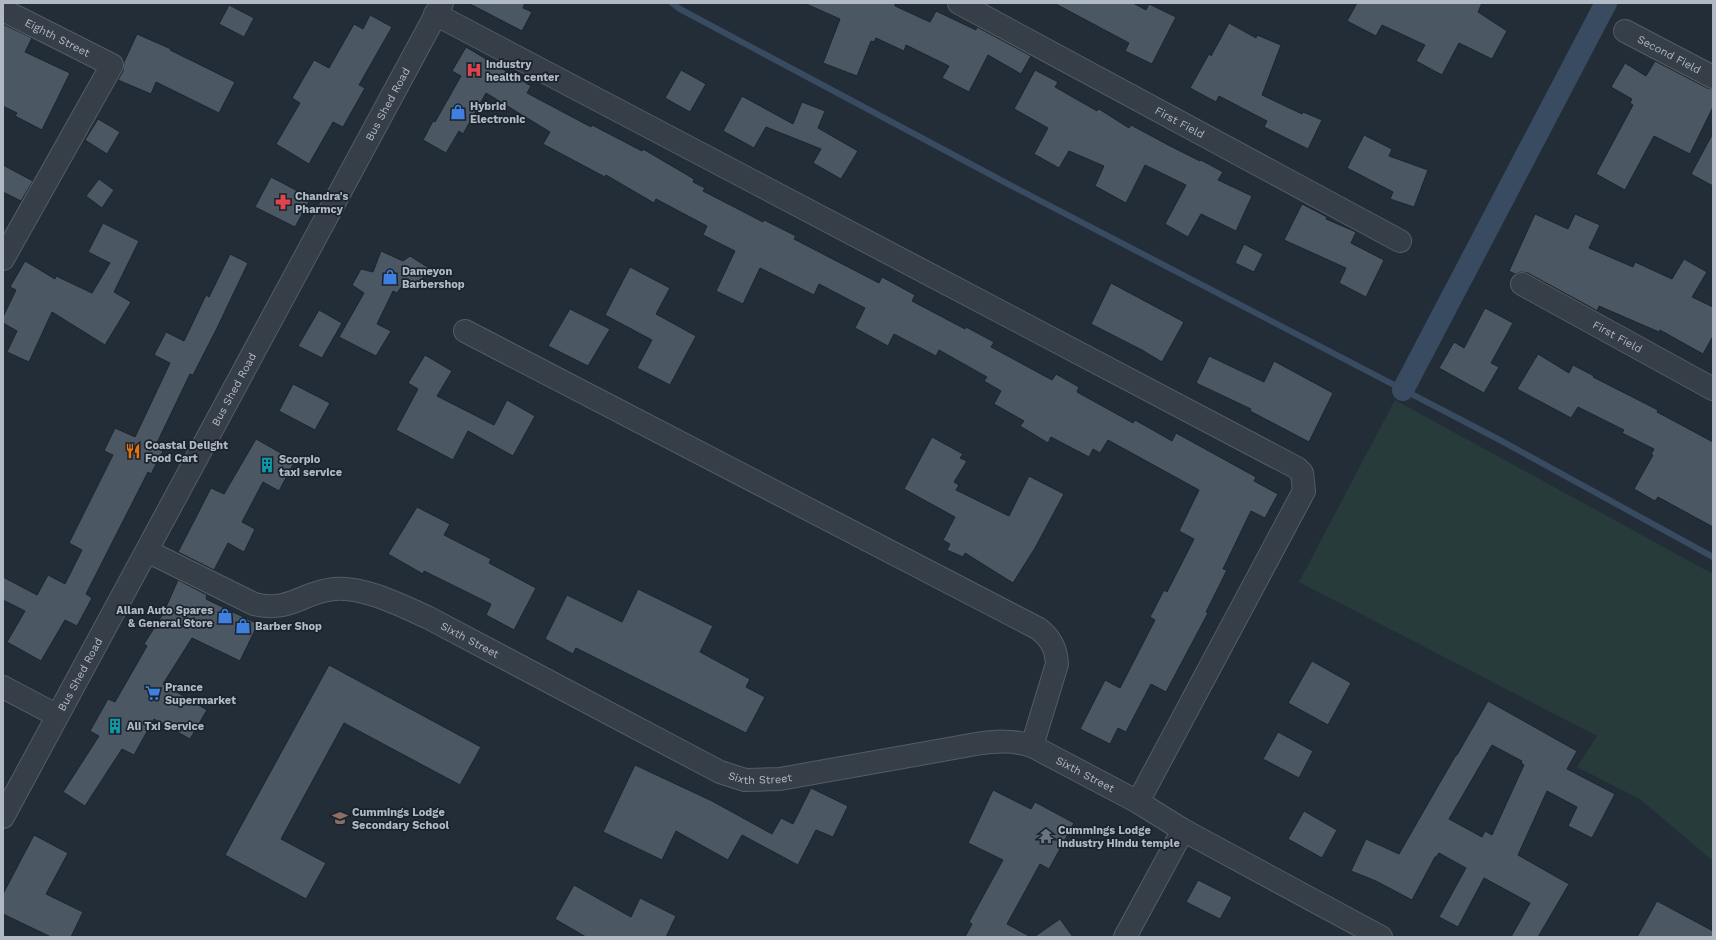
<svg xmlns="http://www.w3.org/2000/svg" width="1716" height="940" font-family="'Work Sans',sans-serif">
<rect width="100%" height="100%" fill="#232d38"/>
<!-- green -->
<path fill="#283b3b" d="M1395,400L1713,574V861L1640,799L1577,767L1597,736L1299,582Z"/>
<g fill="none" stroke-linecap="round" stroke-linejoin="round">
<!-- stream -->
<path stroke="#394b60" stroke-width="6" d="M672,3L680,9L1010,185L1498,439L1713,557"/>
<!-- canal -->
<path stroke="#394b60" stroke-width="22" d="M1403,390L1606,3"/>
</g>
<!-- building -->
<g fill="#4b5763" stroke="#1d252f" fill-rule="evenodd">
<path d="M468,3H525L523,8L532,12L522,31Z"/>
<path d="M804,3H895V6L930,22L936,11L976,30L977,27L1031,56L1021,74L988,55L969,92L942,78L949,66L906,45L904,51L876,38L874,42L871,41L857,76L823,63L840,19Z"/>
<path d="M1054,3H1133L1146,10L1149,4L1176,17L1152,64L1125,51L1129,43Z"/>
<path d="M1357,3H1482L1478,12L1507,31L1492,59L1459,43L1442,75L1416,61L1425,45L1382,25L1376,36L1347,21Z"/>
<path d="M229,5L254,18L244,37L219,24Z"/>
<path d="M370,15L392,27L359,85L365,88L343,127L333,122L309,164L276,144L300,103L292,98L314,60L329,68L354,24L363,29Z"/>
<path d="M1229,23L1256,38L1257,35L1281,45L1262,95L1302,114L1303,112L1322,120L1308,149L1264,127L1267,121L1219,96L1216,102L1190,88L1209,54L1211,56Z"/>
<path d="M3,24L32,38L25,52L70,73L42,130L15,116L17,113L3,106Z"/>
<path d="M137,34L171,49L170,50L235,82L219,113L156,82L151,94L118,80L123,71L124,62Z"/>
<path d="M466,47L531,86L527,93L591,127L592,125L642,151L643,149L694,179L693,182L705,188L703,191L763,222L764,220L796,236L794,239L879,283L882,277L915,295L912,301L965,329L966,327L994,342L991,347L1052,380L1056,374L1079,387L1077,392L1133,423L1135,420L1172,441L1176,433L1256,477L1254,481L1278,494L1265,518L1251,511L1223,569L1227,570L1206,612L1208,613L1166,692L1151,684L1126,732L1118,728L1110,744L1080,729L1105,680L1120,688L1155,620L1150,617L1164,590L1167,592L1194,539L1179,531L1199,490L1108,440L1100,453L1093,449L1089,457L1051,437L1048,443L1020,426L1024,421L994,404L1001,391L984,381L987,377L939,350L936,356L894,334L888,346L855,328L865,308L819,284L814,295L760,268L743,304L716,291L735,251L703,235L707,226L656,199L654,203L606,175L605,177L543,144L550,132L486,93L463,134L459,131L446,153L423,140L433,121L435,122L461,76L452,71Z"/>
<path d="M1655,61L1707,88L1713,89V107L1690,154L1654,136L1625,190L1596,174L1633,105L1630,103L1632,99L1611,87L1625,63L1646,76Z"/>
<path d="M681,70L706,84L690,112L665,98Z"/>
<path d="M1035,70L1058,82L1055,87L1097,111L1099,109L1129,128L1131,125L1170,146L1200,161L1201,160L1223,172L1218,180L1252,196L1236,231L1201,214L1188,237L1165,224L1186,185L1145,165L1126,203L1095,186L1104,166L1069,151L1059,168L1034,154L1048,128L1014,109Z"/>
<path d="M742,96L793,124L802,102L825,111L818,128L858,151L841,179L813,163L821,149L766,127L754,148L723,131Z"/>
<path d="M98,119L120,132L107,154L85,140Z"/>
<path d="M1713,133V186L1691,174Z"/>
<path d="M1364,135L1392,149L1389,156L1428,170L1414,207L1390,199L1393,192L1347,168Z"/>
<path d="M3,165L33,181L21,201L3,192Z"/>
<path d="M271,177L311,198L295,227L255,207Z"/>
<path d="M99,179L114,190L102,208L86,196Z"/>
<path d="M1302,204L1327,217L1326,219L1356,232L1351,243L1384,260L1366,297L1339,283L1346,268L1284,240Z"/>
<path d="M1535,214L1568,229L1575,214L1600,225L1589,248L1633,267L1635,262L1672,279L1684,259L1707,272L1692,297L1713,307V336L1703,354L1660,330L1659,332L1599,306L1597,311L1594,309L1528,273L1521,272L1515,274L1509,271Z"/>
<path d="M103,223L139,241L114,292L131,302L105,345L52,312L29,362L7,352L17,331L3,323V317L16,290L10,287L25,261L55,279L56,276L92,293L110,263L88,252Z"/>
<path d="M1244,244L1263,254L1254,272L1235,263Z"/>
<path d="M381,251L403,261L410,256L429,268L416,289L405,282L397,293L393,291L377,324L391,331L376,356L339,337L364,293L352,285L361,269L373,272Z"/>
<path d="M230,254L248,263L217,328L193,375L190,374L155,447L163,451L151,474L148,472L86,594L92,598L77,626L65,620L41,661L7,642L25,611L3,600V577L37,595L48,575L65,584L82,550L69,543L113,455L104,451L115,428L135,437L170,363L154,355L166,332L184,341L206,295L209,297Z"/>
<path d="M630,267L670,288L656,314L696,336L670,385L637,368L652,340L605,315Z"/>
<path d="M1111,283L1184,322L1162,362L1142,350L1091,324Z"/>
<path d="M1485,308L1513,323L1491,363L1499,367L1484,393L1439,368L1454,342L1464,348Z"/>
<path d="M570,309L610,329L588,366L548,346Z"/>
<path d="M319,310L342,323L322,358L298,346Z"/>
<path d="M1538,354L1569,373L1573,365L1594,376L1593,377L1658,410L1657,412L1713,442V527L1658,497L1655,501L1634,489L1653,455L1651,454L1654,449L1622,433L1624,430L1578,407L1571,418L1517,389Z"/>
<path d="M425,355L452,371L437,396L494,425L507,400L535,416L513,456L468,431L453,460L396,430L418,389L408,383Z"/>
<path d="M1209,356L1264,382L1274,361L1333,393L1309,442L1250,411L1251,409L1196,383Z"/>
<path d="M293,384L330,403L315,430L279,411Z"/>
<path d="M932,437L963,454L960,458L967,461L954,482L959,485L956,490L1009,516L1029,476L1064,494L1035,548L1013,583L965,553L963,557L947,550L950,544L943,540L955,517L904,489Z"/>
<path d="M256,439L295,461L279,491L263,482L242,522L255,529L244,552L228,543L214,570L178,552L211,488L224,494Z"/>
<path d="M417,507L450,524L444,535L491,559L489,563L536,588L514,630L486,615L491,604L424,571L423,574L388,554Z"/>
<path d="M178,580L207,595L206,599L258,624L240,661L192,638L163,684L207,710L190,739L154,719L134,755L122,749L85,806L63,792L99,736L90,731L108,699L115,702L147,646L144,644L163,614Z"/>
<path d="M638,589L713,626L700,652L750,679L746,687L765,697L746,733L576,648L573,654L545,639L567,595L622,622Z"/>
<path d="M1312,661L1351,683L1328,725L1288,703Z"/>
<path d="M329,665L481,747L460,785L344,723L281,839L326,863L306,899L225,855Z"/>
<path d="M1488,701L1577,751L1567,769L1615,794L1592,838L1568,826L1577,807L1547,791L1518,855L1569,884L1538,937H1511L1530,903L1484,878L1458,927L1439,917L1466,868L1439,853L1436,857H1435L1412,900L1376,881L1351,871L1366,839L1399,854L1438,786L1456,755H1457ZM1492,745L1522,761L1521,763L1524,765L1492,835L1485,831L1482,837L1449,819Z"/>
<path d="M1278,732L1313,751L1299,778L1263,759Z"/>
<path d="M635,765L712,801L772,834L781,818L793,824L811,788L848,806L833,837L816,830L798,865L742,835L728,860L676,831L662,860L603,832Z"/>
<path d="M993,790L1031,809L1035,802L1074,823L1049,869L1040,864L1007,924L1031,937H965L972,924L969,922L1003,860L968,843Z"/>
<path d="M1304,811L1337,830L1322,858L1288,839Z"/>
<path d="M34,835L68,853L46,894L83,912L71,937H51L3,914V894Z"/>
<path d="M1198,880L1232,897L1220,919L1186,902Z"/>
<path d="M574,885L631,917L640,898L676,916L666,937H586L555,919Z"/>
<path d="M1657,901L1713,931V937H1637Z"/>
<path d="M1060,919L1073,937H1034Z"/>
</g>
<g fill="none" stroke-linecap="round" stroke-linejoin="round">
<defs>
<g id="minor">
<path id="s1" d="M959,3L1400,241"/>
<path id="s2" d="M3,10L112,65L3,259"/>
<path d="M435,14L1297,468L1302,473L1304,491L1138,802"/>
<path id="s3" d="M1625,31L1713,77"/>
<path id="s4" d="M1522,284L1713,389"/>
<path d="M465,331L1039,629C1051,639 1056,648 1057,664L1032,746"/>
<path id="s5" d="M147,551L254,604C290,613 302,592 334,589C363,586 400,605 427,617L720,772L745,780L780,779L976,744C996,741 1013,740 1032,746L1138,802L1183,830L1381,937"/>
<path d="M3,687L56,715"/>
<path id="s6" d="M3,817L442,3"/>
<path d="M1125,937L1183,830"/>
</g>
</defs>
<!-- minor casing -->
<use href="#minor" stroke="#545c66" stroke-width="24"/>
<!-- minor -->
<use href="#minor" stroke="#363e48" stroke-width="22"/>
</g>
<!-- icons -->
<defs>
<symbol id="hospital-bare" viewBox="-9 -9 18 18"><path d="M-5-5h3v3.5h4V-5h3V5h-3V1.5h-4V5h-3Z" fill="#e0444e" stroke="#1b232d" stroke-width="2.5" paint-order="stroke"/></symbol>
<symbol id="shop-bare" viewBox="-9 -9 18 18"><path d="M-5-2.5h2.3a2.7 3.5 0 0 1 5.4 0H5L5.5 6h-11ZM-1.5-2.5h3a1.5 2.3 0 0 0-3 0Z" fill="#3f7fe0" stroke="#1b232d" stroke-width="2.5" paint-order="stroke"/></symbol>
<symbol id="pharmacy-bare" viewBox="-9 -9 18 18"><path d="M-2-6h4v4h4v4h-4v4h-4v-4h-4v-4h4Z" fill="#e0444e" stroke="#1b232d" stroke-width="2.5" paint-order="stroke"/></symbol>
<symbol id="restaurant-bare" viewBox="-9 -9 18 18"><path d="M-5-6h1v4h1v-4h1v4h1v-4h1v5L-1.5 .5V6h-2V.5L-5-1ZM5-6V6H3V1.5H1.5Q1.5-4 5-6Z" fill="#e8710a" stroke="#1b232d" stroke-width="2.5" paint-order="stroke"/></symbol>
<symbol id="building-bare" viewBox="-9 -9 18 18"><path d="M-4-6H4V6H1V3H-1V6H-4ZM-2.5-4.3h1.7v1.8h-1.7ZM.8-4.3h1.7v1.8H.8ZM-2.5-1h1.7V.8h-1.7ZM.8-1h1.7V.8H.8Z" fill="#0f9aa8" stroke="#1b232d" stroke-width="2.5" paint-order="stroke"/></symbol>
<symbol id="supermarket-bare" viewBox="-9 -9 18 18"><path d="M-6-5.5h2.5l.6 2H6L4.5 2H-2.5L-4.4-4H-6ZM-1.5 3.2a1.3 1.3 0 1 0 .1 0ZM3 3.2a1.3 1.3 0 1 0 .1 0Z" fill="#3f7fe0" stroke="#1b232d" stroke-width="2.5" paint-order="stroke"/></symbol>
<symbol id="school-bare" viewBox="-9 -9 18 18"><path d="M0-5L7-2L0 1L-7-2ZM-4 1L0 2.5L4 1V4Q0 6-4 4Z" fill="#8d6e63" stroke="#1b232d" stroke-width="2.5" paint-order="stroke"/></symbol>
<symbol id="temple-bare" viewBox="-9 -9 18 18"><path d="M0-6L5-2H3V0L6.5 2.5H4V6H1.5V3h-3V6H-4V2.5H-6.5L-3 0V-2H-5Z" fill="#6b7280" stroke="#1b232d" stroke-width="2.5" paint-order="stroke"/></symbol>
</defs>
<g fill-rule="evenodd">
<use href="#hospital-bare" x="463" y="59" width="22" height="22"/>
<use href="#shop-bare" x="447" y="101" width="22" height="22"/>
<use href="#pharmacy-bare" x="272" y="191" width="22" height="22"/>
<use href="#shop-bare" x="379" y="266" width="22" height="22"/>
<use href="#restaurant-bare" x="122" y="440" width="22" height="22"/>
<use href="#building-bare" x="256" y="454" width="22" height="22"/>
<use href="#shop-bare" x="214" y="605" width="22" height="22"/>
<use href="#shop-bare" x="232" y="615" width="22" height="22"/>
<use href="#supermarket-bare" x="142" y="682" width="22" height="22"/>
<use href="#building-bare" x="104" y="715" width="22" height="22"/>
<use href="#school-bare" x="329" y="807" width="22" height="22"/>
<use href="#temple-bare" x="1035" y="825" width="22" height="22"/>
</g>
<g text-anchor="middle" stroke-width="3.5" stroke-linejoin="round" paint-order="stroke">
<!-- street labels -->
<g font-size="11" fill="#b1b9c4" stroke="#1b232d">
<text dy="4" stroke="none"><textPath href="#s2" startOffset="61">Eighth Street</textPath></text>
<text dy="4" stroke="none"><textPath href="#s3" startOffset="50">Second Field</textPath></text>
<text dy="4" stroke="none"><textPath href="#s6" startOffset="810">Bus Shed Road</textPath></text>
<text dy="4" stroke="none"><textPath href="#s1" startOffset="251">First Field</textPath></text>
<text dy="4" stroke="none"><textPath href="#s4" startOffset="109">First Field</textPath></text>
<text dy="4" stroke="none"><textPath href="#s6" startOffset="486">Bus Shed Road</textPath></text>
<text dy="4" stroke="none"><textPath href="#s5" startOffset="349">Sixth Street</textPath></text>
<text dy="4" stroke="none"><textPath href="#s6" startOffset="162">Bus Shed Road</textPath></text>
<text dy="4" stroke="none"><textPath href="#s5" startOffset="673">Sixth Street</textPath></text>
<text dy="4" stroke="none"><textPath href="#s5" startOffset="1009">Sixth Street</textPath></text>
</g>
<!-- poi labels -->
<g font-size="11" font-weight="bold" fill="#b1b9c4" stroke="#1b232d" text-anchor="start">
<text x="486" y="68">industry<tspan x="486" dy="13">health center</tspan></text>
<text x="470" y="110">Hybrid<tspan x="470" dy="13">Electronic</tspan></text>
<text x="295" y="200">Chandra's<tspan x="295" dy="13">Pharmcy</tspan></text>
<text x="402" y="275">Dameyon<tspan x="402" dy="13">Barbershop</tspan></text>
<text x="145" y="449">Coastal Delight<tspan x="145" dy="13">Food Cart</tspan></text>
<text x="279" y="463">Scorpio<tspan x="279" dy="13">taxi service</tspan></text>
<text x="213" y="614" text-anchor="end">Allan Auto Spares<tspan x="213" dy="13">&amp; General Store</tspan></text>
<text x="255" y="630">Barber Shop</text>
<text x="165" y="691">Prance<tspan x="165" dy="13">Supermarket</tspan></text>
<text x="127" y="730">Ali Txi Service</text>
<text x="352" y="816">Cummings Lodge<tspan x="352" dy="13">Secondary School</tspan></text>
<text x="1058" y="834">Cummings Lodge<tspan x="1058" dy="13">Industry Hindu temple</tspan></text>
</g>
</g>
<!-- border -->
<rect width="1716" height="940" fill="none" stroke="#b1b9c4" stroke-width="8"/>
</svg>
